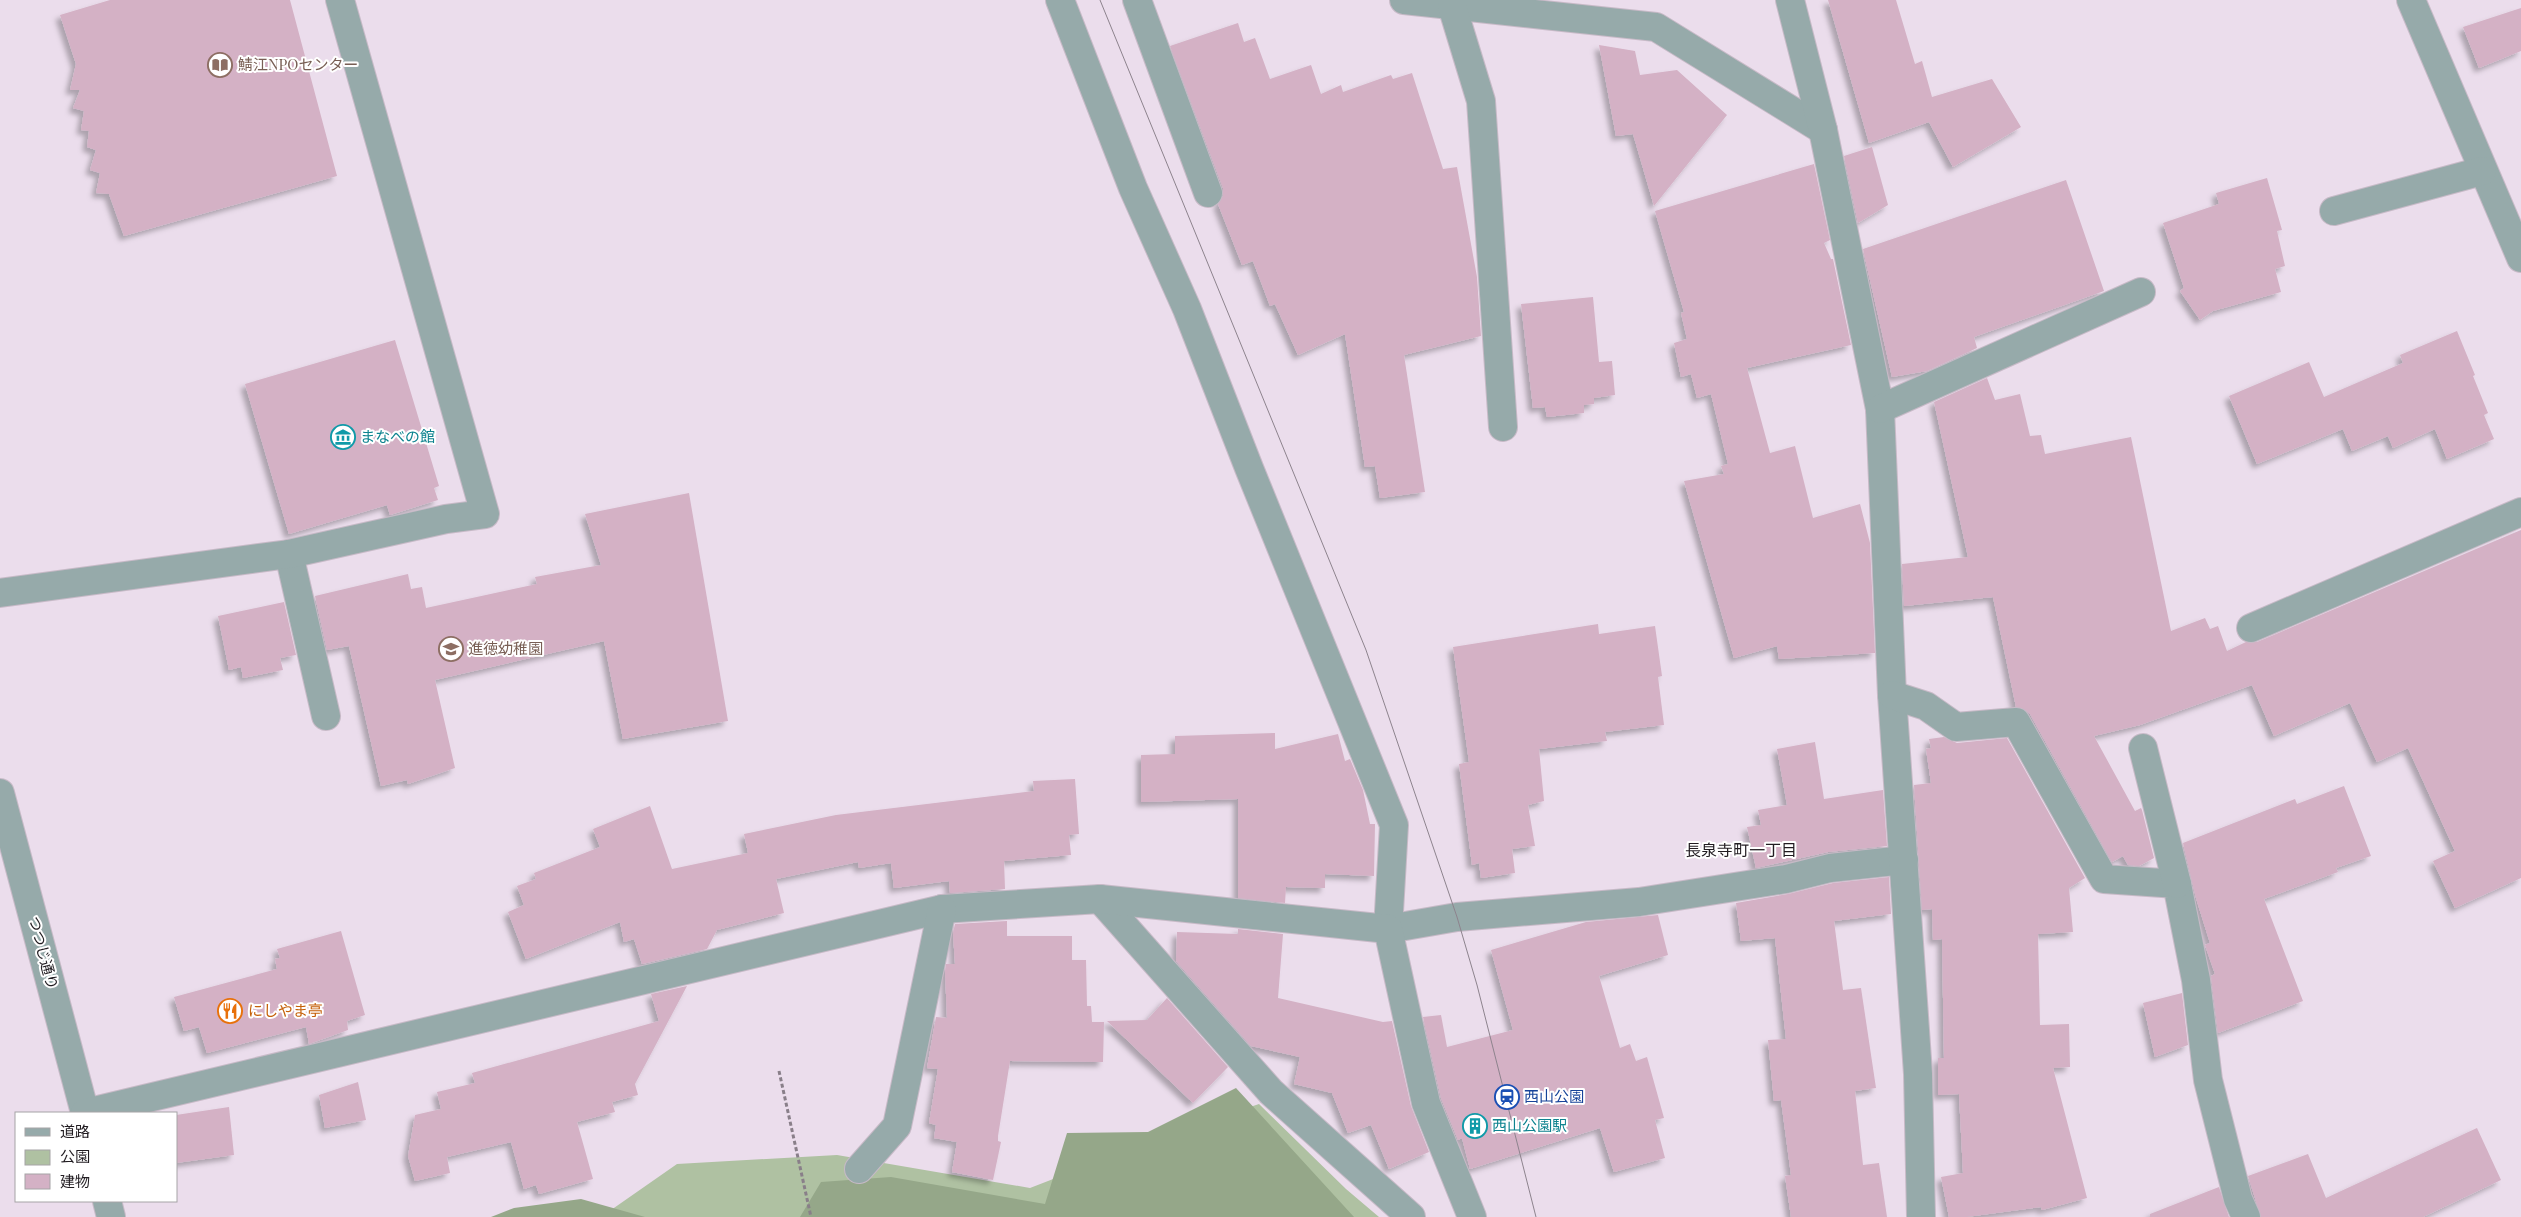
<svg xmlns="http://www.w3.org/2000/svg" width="2521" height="1217" font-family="'Playfair Display','Noto Sans JP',serif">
<defs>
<filter id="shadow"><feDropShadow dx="-4.5" dy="4.5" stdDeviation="2.5" flood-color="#0004"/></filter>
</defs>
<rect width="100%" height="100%" fill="#ebddec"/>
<!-- green -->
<path fill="#afc1a2" d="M1259,1104L1346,1189L1379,1217H601L677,1164L837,1155L1030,1188L1164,1136Z"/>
<!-- forest -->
<g fill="#95a789">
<path d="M1236,1088L1354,1217H800L821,1182L891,1177L1045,1204L1067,1133L1148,1132Z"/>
<path d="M581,1199L645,1217H491L514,1208Z"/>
</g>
<!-- building -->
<g fill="#d4b1c5" filter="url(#shadow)">
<path d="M110,0H290L337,176L124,236L109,194L96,193L100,173L90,170L96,150L87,147L89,131L81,130L84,111L73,108L80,90H70L76,64L60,15Z"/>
<path d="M1828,0H1896L1915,64L1922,61L1932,97L1992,79L2021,127L1953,167L1929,122L1869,143Z"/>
<path d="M2521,8V51L2479,68L2463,27Z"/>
<path d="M1238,23L1244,42L1255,38L1270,79L1311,65L1321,94L1341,85L1343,92L1391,75L1393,79L1412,73L1443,169L1457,167L1477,277L1481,336L1404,355L1425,492L1380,498L1375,466L1365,467L1345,334L1298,355L1275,304L1270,306L1253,261L1242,265L1218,204L1223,196V188L1170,46Z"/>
<path d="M1599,45L1635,51L1640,75L1677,70L1727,115L1654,206L1633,134L1616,136Z"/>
<path d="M1872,147L1888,205L1858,223L1844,156Z"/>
<path d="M1814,164L1830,240L1824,243L1831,259H1833L1851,345L1747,368L1770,453L1795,446L1813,518L1860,504L1870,543L1875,653L1779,659L1777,646L1734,658L1684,481L1724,474L1721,466L1728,464L1711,394L1697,398L1691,374L1681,377L1674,343L1687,339L1681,313L1684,312L1655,211Z"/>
<path d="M2267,178L2282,230L2277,231L2285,266L2275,269L2281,292L2213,311L2200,320L2180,291L2184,288L2163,223L2219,204L2216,193Z"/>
<path d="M2066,180L2104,291L1974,337L1977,348L1927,371L1892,377L1863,249Z"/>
<path d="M1593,297L1599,362L1612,361L1615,395L1594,398V404L1584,405V413L1547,417L1545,407L1533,408L1521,304Z"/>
<path d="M2457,331L2475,375L2473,376L2488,413L2484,415L2494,439L2447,459L2435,429L2393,448L2388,436L2352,451L2343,429L2257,464L2229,396L2309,362L2324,397L2403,363L2400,355Z"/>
<path d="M395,340L439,486L434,488L438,500L390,515L387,505L289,534L245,384Z"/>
<path d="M1987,378L1995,400L2020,394L2030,436L2041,435L2045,454L2131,437L2171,631L2205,618L2210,629L2218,626L2227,651L2246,642H2257L2521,530V878L2455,908L2433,861L2455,851L2408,748L2377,762L2350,703L2274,736L2252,685L2140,725L2094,736L2135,811L2141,808L2142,810L2154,858L2139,866L2128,865L2123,856L2112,862L2030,714L2024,709L2016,707L1993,597L1904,606L1902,564L1968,557L1934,402Z"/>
<path d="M689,493L728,721L623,739L604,641L435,680L455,768L408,784L407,780L381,786L349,646L327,650L315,596L408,574L411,589L422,587L426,608L537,584L535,577L601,565L585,514Z"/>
<path d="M284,602L296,655L280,658L283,670L243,678L241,667L229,670L218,616Z"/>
<path d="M1598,624L1599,634L1655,626L1662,676L1658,677L1664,725L1605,732L1607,741L1539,749L1544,801L1528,805L1535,846L1512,849L1515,873L1481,878L1479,863L1472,865L1459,764L1469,762L1453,647Z"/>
<path d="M1275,733V749L1338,734L1345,761L1350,759L1363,790L1370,824H1375L1374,876L1325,874V888L1286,887L1285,903L1238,898V799L1141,802V755L1175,754V736Z"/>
<path d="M1944,737L1957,743L2007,738L2085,878L2069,888L2073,932L2038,934L2040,1025L2069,1024L2070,1067L2053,1068L2087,1198L2042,1210L2041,1207L1966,1217H1949L1941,1177L1963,1173L1959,1094L1938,1095V1058H1944L1942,939L1933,940L1932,909L1922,910L1914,785L1931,783L1926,749L1931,748L1929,739Z"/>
<path d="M1815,742L1824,799L1883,790L1887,846L1828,852L1756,868L1747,827L1761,825L1758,810L1787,805L1777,749Z"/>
<path d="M1075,779L1079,834L1069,835L1071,855L1004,861L1005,889L950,893L949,881L894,888L891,863L859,868L858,862L776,879L784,913L717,930L707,949L642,964L634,939L624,942L620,922L526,959L508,912L524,905L517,886L536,879L534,873L600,847L593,829L650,806L672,869L748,853L744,834L836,815L1034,791L1033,781Z"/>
<path d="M2344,786L2371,856L2336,868L2338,872L2264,899L2303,1001L2218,1033L2211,976L2215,974L2205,945L2210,943L2196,898L2183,843L2295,799L2297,804Z"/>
<path d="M1889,877L1891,914L1834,921L1843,990L1861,988L1876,1088L1855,1091L1863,1165L1879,1163L1887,1217H1791L1785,1176L1791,1175L1781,1100L1774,1101L1768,1040L1786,1039L1775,938L1741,941L1736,903L1788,894L1833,883Z"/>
<path d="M1658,915L1668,955L1599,976L1620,1048L1630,1044L1636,1061L1647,1057L1664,1118L1655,1120L1665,1158L1614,1172L1600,1128L1470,1169L1462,1138L1458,1140L1441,1098L1423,1017L1441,1015L1447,1047L1513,1030L1491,950L1586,922Z"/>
<path d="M1007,921V936H1072V960H1086L1087,1006H1091L1092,1022H1104L1103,1062L1010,1061L998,1136V1141L1001,1142L993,1180L952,1172L957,1142L934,1138L936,1125L929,1123L938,1069L927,1068L936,1017L947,1018L945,971L946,964H955L953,933L955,924Z"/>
<path d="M1238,929L1283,934L1278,998L1383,1022L1392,1021L1411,1106L1429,1152L1389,1169L1371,1125L1348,1133L1332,1093L1294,1084L1300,1057L1251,1046L1176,961L1177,932L1238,934Z"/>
<path d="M341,931L365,1015L347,1021L348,1030L309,1044L306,1027L207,1053L199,1027L184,1031L174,997L277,969L275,959L280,958L277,949Z"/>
<path d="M687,986L635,1084L638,1095L612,1102L615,1112L577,1122L593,1179L539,1194L536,1185L524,1189L511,1142L447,1157L450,1173L415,1181L408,1156L415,1115L441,1109L437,1092L475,1083L472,1073L659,1021L651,994Z"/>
<path d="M2182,993L2188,1045L2155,1057L2143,1003Z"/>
<path d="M1167,998L1228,1067L1193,1103L1107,1021L1147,1020Z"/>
<path d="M358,1082L366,1120L325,1128L319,1095Z"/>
<path d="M229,1107L234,1155L176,1163V1115Z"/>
<path d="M2477,1128L2501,1180L2423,1217H2261L2248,1176L2308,1154L2326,1198Z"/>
<path d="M2219,1187L2229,1217H2150V1214Z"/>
</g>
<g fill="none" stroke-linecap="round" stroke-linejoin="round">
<defs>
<g id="minor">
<path d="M1060,0L1133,188L1187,309L1249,468L1394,825L1388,929L1457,917L1639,902L1786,879L1830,868L1904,860"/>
<path d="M1137,0L1208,193"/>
<path d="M1404,0L1656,27L1823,130"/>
<path d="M1790,0L1823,130L1880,409L1892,695L1918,1074L1921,1217"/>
<path d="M2411,0L2521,258"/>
<path d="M1452,6L1481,101L1503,427"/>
<path d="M2334,211L2482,171"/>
<path d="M1880,409L2141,292"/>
<path d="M289,554L326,716"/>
<path d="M0,593L289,554L446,519L485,514L340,0"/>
<path d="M2251,628L2521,512"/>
<path d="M1892,695L1926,706L1956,727L2016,722L2104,879L2177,884L2196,980L2208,1080L2238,1199L2246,1217"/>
<path d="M2143,748L2177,884"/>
<path d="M0,793L85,1113"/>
<path d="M1100,899L1271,1092L1411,1217"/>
<path d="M85,1113L942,909L1100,899L1388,929L1426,1103L1472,1217"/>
<path d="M859,1169L897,1126L942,909"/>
<path d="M107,1201L111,1217"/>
</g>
</defs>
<!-- minor casing -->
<use href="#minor" stroke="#c7bac7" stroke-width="30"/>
<!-- path -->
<path stroke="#897f89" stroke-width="3" stroke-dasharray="4 2.5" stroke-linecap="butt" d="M779,1071L811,1217"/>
<!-- minor -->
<use href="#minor" stroke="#96aaaa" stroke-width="28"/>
<!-- tram -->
<path stroke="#8d838d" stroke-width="1" d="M1100,0L1366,650L1457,917L1477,985L1536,1217"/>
</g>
<!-- icons -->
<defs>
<symbol id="library-ring" viewBox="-11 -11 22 22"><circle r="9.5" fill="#fff" stroke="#8d6e63" stroke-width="1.5"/><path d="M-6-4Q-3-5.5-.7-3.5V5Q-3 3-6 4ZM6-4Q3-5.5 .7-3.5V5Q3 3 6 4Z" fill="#8d6e63"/></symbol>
<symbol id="museum-ring" viewBox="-11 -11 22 22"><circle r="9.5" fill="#fff" stroke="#0f9aa8" stroke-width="1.5"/><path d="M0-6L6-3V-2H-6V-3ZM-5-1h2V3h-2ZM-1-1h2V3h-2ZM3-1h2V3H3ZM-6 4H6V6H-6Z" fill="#0f9aa8"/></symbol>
<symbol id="school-ring" viewBox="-11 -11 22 22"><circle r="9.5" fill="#fff" stroke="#8d6e63" stroke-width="1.5"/><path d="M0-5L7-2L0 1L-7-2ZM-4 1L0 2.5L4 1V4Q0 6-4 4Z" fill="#8d6e63"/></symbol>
<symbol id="restaurant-ring" viewBox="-11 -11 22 22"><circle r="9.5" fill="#fff" stroke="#e8710a" stroke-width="1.5"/><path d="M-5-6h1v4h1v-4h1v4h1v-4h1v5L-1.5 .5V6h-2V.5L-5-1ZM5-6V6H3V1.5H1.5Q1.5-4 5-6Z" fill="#e8710a"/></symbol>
<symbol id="station-ring" viewBox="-11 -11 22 22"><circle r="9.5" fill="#fff" stroke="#1a4fb4" stroke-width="1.5"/><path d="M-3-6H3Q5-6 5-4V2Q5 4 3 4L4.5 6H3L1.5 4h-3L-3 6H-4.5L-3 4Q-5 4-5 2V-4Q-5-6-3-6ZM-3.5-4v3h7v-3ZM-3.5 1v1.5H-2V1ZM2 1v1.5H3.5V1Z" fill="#1a4fb4"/></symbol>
<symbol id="building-ring" viewBox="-11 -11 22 22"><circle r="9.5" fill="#fff" stroke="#0f9aa8" stroke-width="1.5"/><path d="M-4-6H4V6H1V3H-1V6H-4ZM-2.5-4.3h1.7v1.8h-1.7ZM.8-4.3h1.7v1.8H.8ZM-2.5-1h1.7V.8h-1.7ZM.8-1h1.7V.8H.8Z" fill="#0f9aa8"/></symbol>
</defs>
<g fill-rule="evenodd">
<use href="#library-ring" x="206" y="51" width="28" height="28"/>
<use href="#museum-ring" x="329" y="423" width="28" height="28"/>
<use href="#school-ring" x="437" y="635" width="28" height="28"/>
<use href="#restaurant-ring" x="216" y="997" width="28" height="28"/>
<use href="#station-ring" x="1493" y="1083" width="28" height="28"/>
<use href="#building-ring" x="1461" y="1112" width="28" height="28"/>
</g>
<g text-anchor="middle" stroke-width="4" stroke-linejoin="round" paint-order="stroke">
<!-- education labels -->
<g font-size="15" fill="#785e54" stroke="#fff" text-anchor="start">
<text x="238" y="70">鯖江NPOセンター</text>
<text x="468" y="654">進徳幼稚園</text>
</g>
<!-- culture labels -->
<g font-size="15" fill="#0d838f" stroke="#fff" text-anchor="start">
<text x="360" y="442">まなべの館</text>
<text x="1492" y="1131">西山公園駅</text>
</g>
<!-- street labels -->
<g font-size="15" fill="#211c21" stroke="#fff">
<text transform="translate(43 953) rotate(75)" y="5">つつじ通り</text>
</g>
<!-- food labels -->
<g font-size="15" fill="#c56008" stroke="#fff" text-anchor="start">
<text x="248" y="1016">にしやま亭</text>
</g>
<!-- transit labels -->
<g font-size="15" fill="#164399" stroke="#fff" text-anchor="start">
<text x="1524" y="1102">西山公園</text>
</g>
<!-- neighbourhood labels -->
<g font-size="16" fill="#211c21" stroke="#fff">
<text x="1741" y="856">長泉寺町一丁目</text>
</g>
</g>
<!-- legend -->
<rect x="15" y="1112" width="162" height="90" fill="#ffffff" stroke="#a6a4a6"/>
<rect x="25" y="1128" width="25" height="8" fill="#96aaaa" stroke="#a6a4a6"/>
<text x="60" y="1137" font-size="15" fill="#211c21">道路</text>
<rect x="25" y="1150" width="25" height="15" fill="#afc1a2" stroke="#a6a4a6"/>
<text x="60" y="1162" font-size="15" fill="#211c21">公園</text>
<rect x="25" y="1174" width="25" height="15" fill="#d4b1c5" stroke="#a6a4a6"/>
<text x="60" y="1187" font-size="15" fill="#211c21">建物</text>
</svg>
